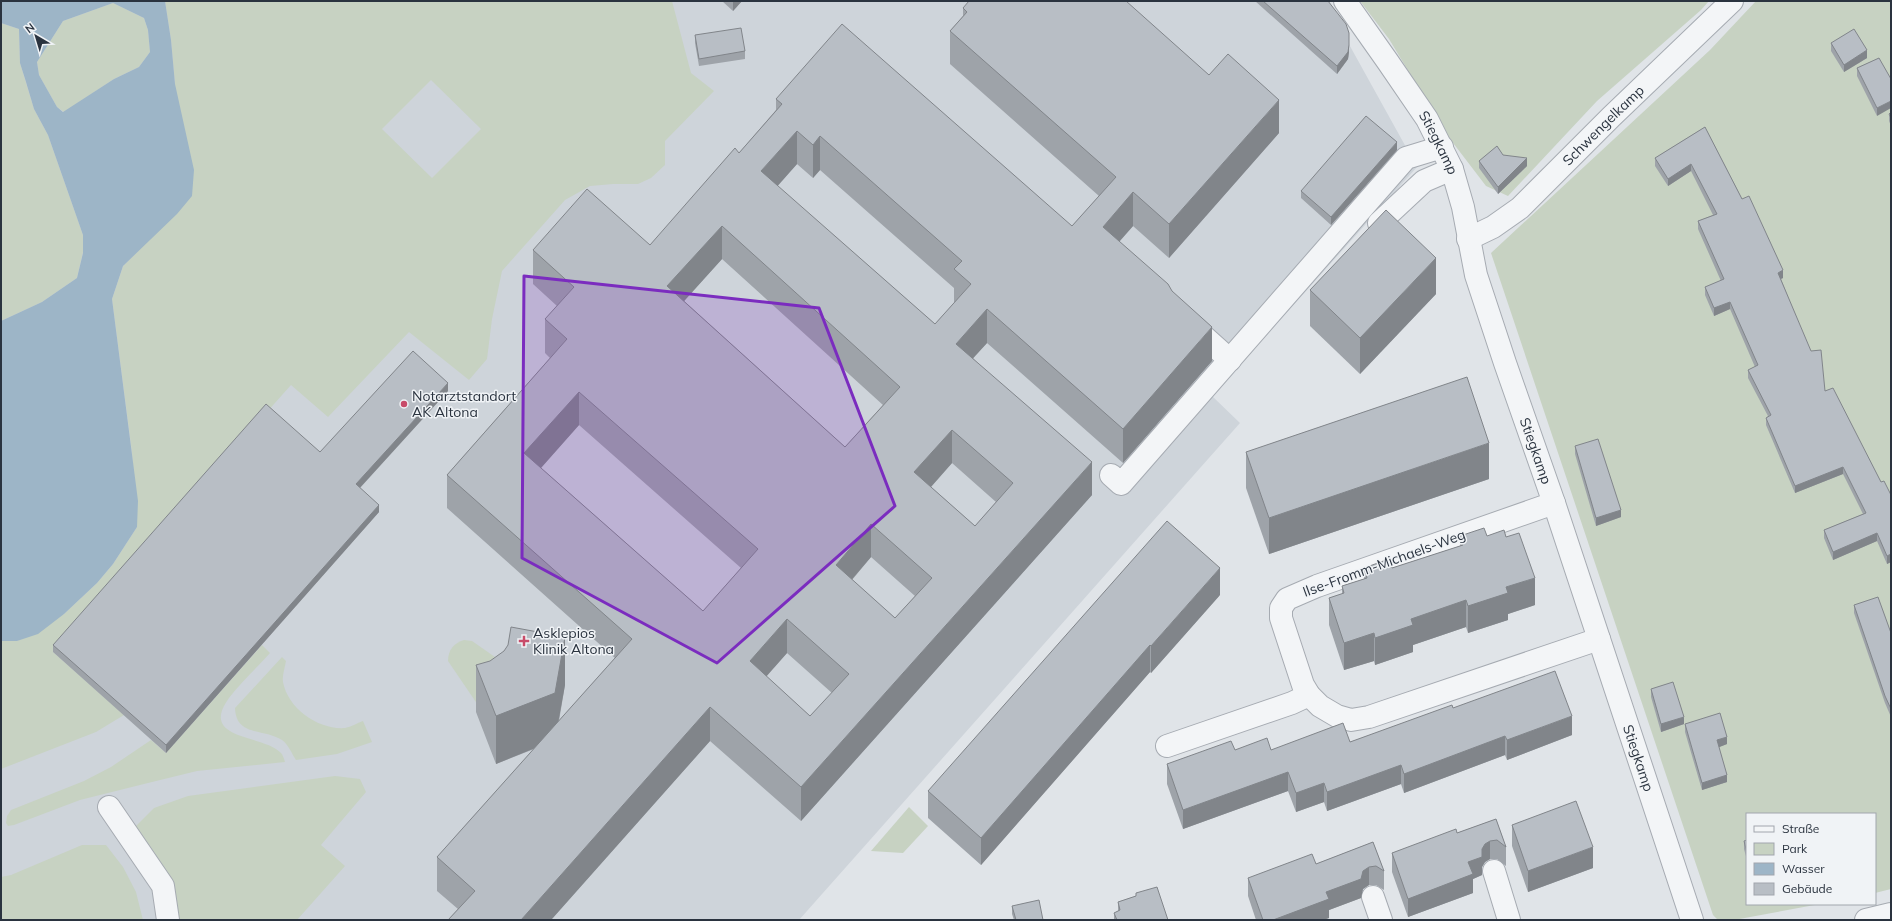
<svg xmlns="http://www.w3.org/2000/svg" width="1892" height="921" font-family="Mulish,sans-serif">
<rect width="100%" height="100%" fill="#e0e4e8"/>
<!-- built -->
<path fill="#ced4da" d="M1,1H1325L1417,167L1212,396L1240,423L799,920H1Z"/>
<!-- green -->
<g fill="#c7d2c2" fill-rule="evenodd">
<path d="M165,1H672L691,73L714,91L665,141V165L651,178L638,184H613L590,186L565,200L502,271L492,319L487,359L469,380L409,332L328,417L291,385L53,652L124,715L96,732L1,769V641H17L64,614L97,583L113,564L137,527L132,453L112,299L123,266L142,247L175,84L171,40ZM431,80L481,129L432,178L382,129Z"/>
<path d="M1360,1H1709L1701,10L1597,101L1508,196L1486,186L1447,135L1389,39Z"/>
<path d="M1756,1H1891V889L1875,893V814H1747V904H1820L1734,920H1718L1713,915L1491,253L1710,50Z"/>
<path d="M113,3L144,18L148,30L150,52L139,67L114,79L64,112L57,107L39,75L37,62L63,21Z"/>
<path d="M1,23L19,29L20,63L34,109L48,135L83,235V252L77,278L42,302L1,321Z"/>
<path d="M464,640L472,641L505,664L482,711L448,661C448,650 454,643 464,640Z"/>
<path d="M262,645L270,653C257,668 241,682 229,698C198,741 264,734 281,753C283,755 284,759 285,762L197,771L148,783L80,800L14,825L8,826L6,823L7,816L11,810L84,781L111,767L151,740L166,753Z"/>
<path d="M282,657L286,661C285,667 282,676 283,682C288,709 319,730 345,728C351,727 357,723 363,721L372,742L337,754L296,760C292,754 288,744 282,740C264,728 236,737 235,708Z"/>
<path d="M335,776L360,779L366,792L321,845L345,866L297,920H178L174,899L160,861L136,826L154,808L188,796Z"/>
<path d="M909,807L928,826L903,853L871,851Z"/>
<path d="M82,845H106L123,867L136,892L143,920H1V877L11,875Z"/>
</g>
<!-- water -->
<path fill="#9db5c7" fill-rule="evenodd" d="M1,1H165L171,40L175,84L194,170L192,196L177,214L123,266L112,299L138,501L137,527L113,564L97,583L64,614L38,634L17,641H1V321L42,302L77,278L83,253V235L48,135L34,109L26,82L20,63L19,29L1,23ZM113,3L144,18L148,30L150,52L139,67L114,79L63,112L57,107L39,75L37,62L63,21Z"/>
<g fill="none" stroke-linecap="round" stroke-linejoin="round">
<defs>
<g id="minor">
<path id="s1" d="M1345,1L1388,62L1427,119L1452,169L1463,207L1476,275L1505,363L1554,503L1692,920"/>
<path d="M1379,223L1424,181L1452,169"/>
<path id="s2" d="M1468,239L1493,227L1520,208L1611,117L1732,1"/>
<path d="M1191,325L1230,360"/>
<path d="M1111,475L1121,484L1406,158L1442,147"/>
<path d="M1554,503L1317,586L1287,599L1281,608V618L1303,685L1309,695L1320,706L1337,716L1351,720L1369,717L1599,639"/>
<path d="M1167,746L1292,703L1309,695"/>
<path d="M109,807L163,886L168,920"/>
<path d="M1494,871L1509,920"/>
<path d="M1373,897L1381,920"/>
<path d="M1866,920L1891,914"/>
</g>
</defs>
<!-- minor casing -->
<use href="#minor" stroke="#a6abb2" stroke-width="24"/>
<!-- minor -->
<use href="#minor" stroke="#f3f5f7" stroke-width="22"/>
</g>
<!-- wall -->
<g fill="#9ea3a9" fill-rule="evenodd">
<path d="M722,1H742L733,11Z"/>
<path d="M1255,1H1328L1349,33V52L1348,59L1337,74Z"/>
<path d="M963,8L1209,75L1279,133L1169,258L1133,226L1119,242L1212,361L1123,463L987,343L973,358L1092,495L801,821L710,741L551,920H448L458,909L437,891V857L534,749L496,764L476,712V665L565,685L559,721L615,658L447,508V475L550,358L545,353V319L557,306L533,284V250L650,245L739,153L776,110V99L1072,226L1099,196L950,64V31L963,16ZM797,164L813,178L820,170L954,288V303L935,324L777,186ZM722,259L883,405L845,447L684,301ZM579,425L741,568L703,611L541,468ZM952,463L996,502L975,526L931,487ZM871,557L915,596L895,618L852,580ZM787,653L832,693L810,716L766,676Z"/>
<path d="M695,35L745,51V59L699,66L695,43Z"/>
<path d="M1831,43L1867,58L1844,72L1831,51Z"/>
<path d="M1879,58L1877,116L1857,76V68Z"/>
<path d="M1891,112V126L1889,121V114Z"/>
<path d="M1705,127L1783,278L1781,279L1825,391L1881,482L1891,495V562L1887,564L1877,541L1833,560L1824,538V530L1863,514L1843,474L1795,493L1766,425V418L1768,416L1748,378V370L1755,367L1730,309L1714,316L1705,295V287L1721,281L1698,229V221L1713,215L1691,171L1668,186L1655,166V158Z"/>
<path d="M1397,150L1331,225L1301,198V191Z"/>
<path d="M1503,155L1527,166L1498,194L1479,168V161Z"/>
<path d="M1310,290L1436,294L1360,374L1310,326Z"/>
<path d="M448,391L360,488L379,512L166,753L53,652V645L320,452Z"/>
<path d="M1575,446L1621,517L1596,526L1575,454Z"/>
<path d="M1246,452L1489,479L1269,554L1246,488Z"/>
<path d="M1460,536H1487L1506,537L1535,605L1508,614V620L1468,633L1466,627L1413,645V652L1375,665L1374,661L1344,670L1329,625V598L1342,594V586L1364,579V568H1392L1460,546Z"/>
<path d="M1220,595L1151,673L1150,672L981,865L928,818V791Z"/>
<path d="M1854,605L1891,633V717L1885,703L1854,613Z"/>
<path d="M1651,689L1684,724L1661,732L1651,697Z"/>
<path d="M1453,708L1572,735L1507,760L1505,755L1404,793L1401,784L1327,811L1324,802L1296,812L1288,791L1183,829L1167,784V764L1235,750H1271L1350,742Z"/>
<path d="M1685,724L1727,744L1719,747L1727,782L1702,790L1685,732Z"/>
<path d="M1496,819L1506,847V866L1497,859H1490L1485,862L1482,867V875L1473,879V893L1408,917L1392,872V853L1457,833Z"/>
<path d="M1512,825L1593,868L1528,892L1512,846Z"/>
<path d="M1747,840V860L1744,849V841Z"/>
<path d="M1373,842L1384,871V890L1376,885H1369L1363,889L1361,898L1329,910V918L1323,920H1256L1248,896V878L1316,864Z"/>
<path d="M1136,893L1168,920H1114V913L1118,911V902L1136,896Z"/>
<path d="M1012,906L1043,920H1014L1012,914Z"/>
</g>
<!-- shaded-wall -->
<g fill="#81858a">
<path d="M733,1H742L733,11Z"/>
<path d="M1349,45V52L1348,59L1337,74V66Z"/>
<path d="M1867,50V58L1844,72V65Z"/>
<path d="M1279,100V133L1169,258V224Z"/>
<path d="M1891,101V108L1877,116V108Z"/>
<path d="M797,131V164L761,205V171Z"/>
<path d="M820,136V170L813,178V145Z"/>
<path d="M1397,142V150L1331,225V217Z"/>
<path d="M1527,158V166L1498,194V187Z"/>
<path d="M1691,164V171L1668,186V179Z"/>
<path d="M1133,192V226L1103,260V227Z"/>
<path d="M722,226V259L667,320V286Z"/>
<path d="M1436,258V294L1360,374V338Z"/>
<path d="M1783,270V278L1778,280V273Z"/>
<path d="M1730,302V309L1714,316V308Z"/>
<path d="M987,309V343L956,377V344Z"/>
<path d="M1212,327V361L1123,463V429Z"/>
<path d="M448,383V391L356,492V484Z"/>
<path d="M579,392V425L524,487V453Z"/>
<path d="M952,430V463L914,506V472Z"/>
<path d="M1489,443V479L1269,554V518Z"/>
<path d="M1092,462V495L801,821V787Z"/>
<path d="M1843,467V474L1795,493V486Z"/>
<path d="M379,505V512L166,753V745Z"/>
<path d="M1621,510V517L1596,526V518Z"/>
<path d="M871,524V557L836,598V565Z"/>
<path d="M1877,533V541L1833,560V552Z"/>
<path d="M1891,554V562L1887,564V556Z"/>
<path d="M1220,568V595L1151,673V646Z"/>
<path d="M1535,578V605L1508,614V620L1468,633V606L1506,587Z"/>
<path d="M1466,600V627L1413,645V652L1375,665V638L1411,619Z"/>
<path d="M787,619V653L750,695V661Z"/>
<path d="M1374,633V661L1344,670V643Z"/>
<path d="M565,637V685L555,740L496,764V716Z"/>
<path d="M1150,645V672L981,865V838Z"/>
<path d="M710,707V741L551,920H521Z"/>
<path d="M1572,716V735L1507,760V740Z"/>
<path d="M1684,717V724L1661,732V724Z"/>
<path d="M1505,736V755L1404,793V774Z"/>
<path d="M1727,737V744L1717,748V740Z"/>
<path d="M1401,765V784L1327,811V792Z"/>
<path d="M1288,772V791L1183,829V810Z"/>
<path d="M1727,775V782L1702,790V783Z"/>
<path d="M1324,783V802L1296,812V793Z"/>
<path d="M1490,841V859L1485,862L1482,867V875L1473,879V893L1408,917V899L1468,862L1482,849L1485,844Z"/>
<path d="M1593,847V868L1528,892V871Z"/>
<path d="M1369,867V885L1363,889L1361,898L1329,910V918L1323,920H1273L1326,892Z"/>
</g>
<!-- building -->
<g fill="#b8bec5" stroke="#81858a" fill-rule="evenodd">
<path d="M969,1H1126L1209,75L1228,54L1279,100L1169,224L1133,192L1103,227L1168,284L1172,291L1212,327L1123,429L987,309L956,344L1092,462L801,787L710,707L521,920H448L475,891L437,857L632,639L447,475L567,339L545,319L574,287L533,250L587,189L650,245L735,148L739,153L782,104L776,99L842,24L1072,226L1116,177L950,31L967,12L963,8ZM797,131L813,145L820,136L962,261L954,269L971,284L935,324L761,171ZM722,226L900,387L845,447L667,286ZM579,392L758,549L703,611L524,453ZM952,430L1013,483L975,526L914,472ZM871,524L932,578L895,618L836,565ZM787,619L849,674L810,716L750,661Z"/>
<path d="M1263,1H1328L1346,24L1349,33V45L1348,52L1337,66Z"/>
<path d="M741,28L745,51L699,59L695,35Z"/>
<path d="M1854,29L1867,50L1844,65L1831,43Z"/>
<path d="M1879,58L1891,79V101L1877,108L1857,68Z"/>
<path d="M1891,112V118L1889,114Z"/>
<path d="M1366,116L1397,142L1331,217L1301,191Z"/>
<path d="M1705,127L1742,199L1749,196L1783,270L1778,273L1811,351L1821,350L1825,391L1833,388L1881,482L1884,481L1891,495V554L1887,556L1877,533L1833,552L1824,530L1866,513L1843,467L1795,486L1766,418L1771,415L1748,370L1758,365L1730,302L1714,308L1705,287L1724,279L1698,221L1717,214L1691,164L1668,179L1655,158Z"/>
<path d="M1497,146L1503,155L1527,158L1498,187L1479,161Z"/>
<path d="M1386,210L1436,258L1360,338L1310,290Z"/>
<path d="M413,351L448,383L356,484L379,505L166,745L53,645L266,404L320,452Z"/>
<path d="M1467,377L1489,443L1269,518L1246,452Z"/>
<path d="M1598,439L1621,510L1596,518L1575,446Z"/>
<path d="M1167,521L1220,568L1151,646L1150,645L981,838L928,791Z"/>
<path d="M1484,528L1487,536L1504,530L1506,537L1519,533L1535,578L1506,587L1508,593L1468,606L1466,600L1411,619L1413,625L1375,638L1374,633L1344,643L1329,598L1344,593L1342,586L1367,578L1364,568L1389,559L1392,568L1463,545L1460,536Z"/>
<path d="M1878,597L1891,633V709L1885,696L1854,605Z"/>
<path d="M511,627L565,637L555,693L496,716L476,665L490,661L504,651L508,645Z"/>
<path d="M1555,671L1572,716L1507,740L1505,736L1404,774L1401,765L1327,792L1324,783L1296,793L1288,772L1183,810L1167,764L1231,741L1235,750L1267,738L1271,750L1343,723L1350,742L1452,705L1453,708Z"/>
<path d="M1673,682L1684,717L1661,724L1651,689Z"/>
<path d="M1720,713L1727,737L1717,740L1727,775L1702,783L1685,724Z"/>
<path d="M1576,801L1593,847L1528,871L1512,825Z"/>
<path d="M1496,819L1506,847L1497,840L1490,841L1485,844L1482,849V857L1468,862L1473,874L1408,899L1392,853L1456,829L1457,833Z"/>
<path d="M1747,840V853L1744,841Z"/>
<path d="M1373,842L1384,871L1376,866L1369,867L1363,871L1361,879L1326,892L1329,899L1273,920H1263L1248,878L1312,854L1316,864Z"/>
<path d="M1157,887L1168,920H1117L1114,913L1120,910L1118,902L1136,896V893Z"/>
<path d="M1039,900L1043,920H1016L1012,906Z"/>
</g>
<!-- marked area -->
<path fill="#7b2cbf" fill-opacity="0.2" stroke="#7b2cbf" stroke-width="3" stroke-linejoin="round" d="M524,276L819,308L895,506L717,663L522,558Z"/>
<!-- markers -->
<g fill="#c84b69" stroke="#f0f3f6" stroke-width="1.5">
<circle cx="404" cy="404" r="4"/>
<path d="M522 635h4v4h4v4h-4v4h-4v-4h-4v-4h4z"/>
</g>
<g text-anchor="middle" stroke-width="3" stroke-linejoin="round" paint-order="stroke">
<!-- street labels -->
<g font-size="14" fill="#2a333f" stroke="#f0f3f6">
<text dy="5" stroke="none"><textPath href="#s2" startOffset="178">Schwengelkamp</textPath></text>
<text dy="5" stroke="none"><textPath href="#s1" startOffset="170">Stiegkamp</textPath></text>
<text dy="5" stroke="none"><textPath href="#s1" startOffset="494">Stiegkamp</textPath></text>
<text transform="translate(1384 563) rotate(-20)" y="5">Ilse-Fromm-Michaels-Weg</text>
<text dy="5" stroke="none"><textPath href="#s1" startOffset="818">Stiegkamp</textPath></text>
</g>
<!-- poi labels -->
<g font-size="14" fill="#2a333f" stroke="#f0f3f6" text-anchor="start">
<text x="412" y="401">Notarztstandort<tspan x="412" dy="16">AK Altona</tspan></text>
<text x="533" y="638">Asklepios<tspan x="533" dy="16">Klinik Altona</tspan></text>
</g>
</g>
<!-- border -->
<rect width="1892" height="921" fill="none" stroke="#2a333f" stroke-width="4"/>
<!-- legend -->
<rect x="1746" y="813" width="130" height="92" fill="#f0f3f6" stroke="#a1a6ad"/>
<rect x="1754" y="826" width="20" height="6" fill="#f3f5f7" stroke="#a1a6ad"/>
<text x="1782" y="833" font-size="12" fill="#2a333f">Straße</text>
<rect x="1754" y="843" width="20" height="12" fill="#c7d2c2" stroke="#a1a6ad"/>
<text x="1782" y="853" font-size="12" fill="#2a333f">Park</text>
<rect x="1754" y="863" width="20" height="12" fill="#9db5c7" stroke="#a1a6ad"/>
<text x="1782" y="873" font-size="12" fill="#2a333f">Wasser</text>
<rect x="1754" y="883" width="20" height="12" fill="#b8bec5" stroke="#a1a6ad"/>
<text x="1782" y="893" font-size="12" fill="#2a333f">Gebäude</text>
<!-- north arrow -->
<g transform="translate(36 36) rotate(322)" stroke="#f0f3f6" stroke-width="3" paint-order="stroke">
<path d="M0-3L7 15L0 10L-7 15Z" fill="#2a333f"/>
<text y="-6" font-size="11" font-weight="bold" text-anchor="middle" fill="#2a333f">N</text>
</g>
</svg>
